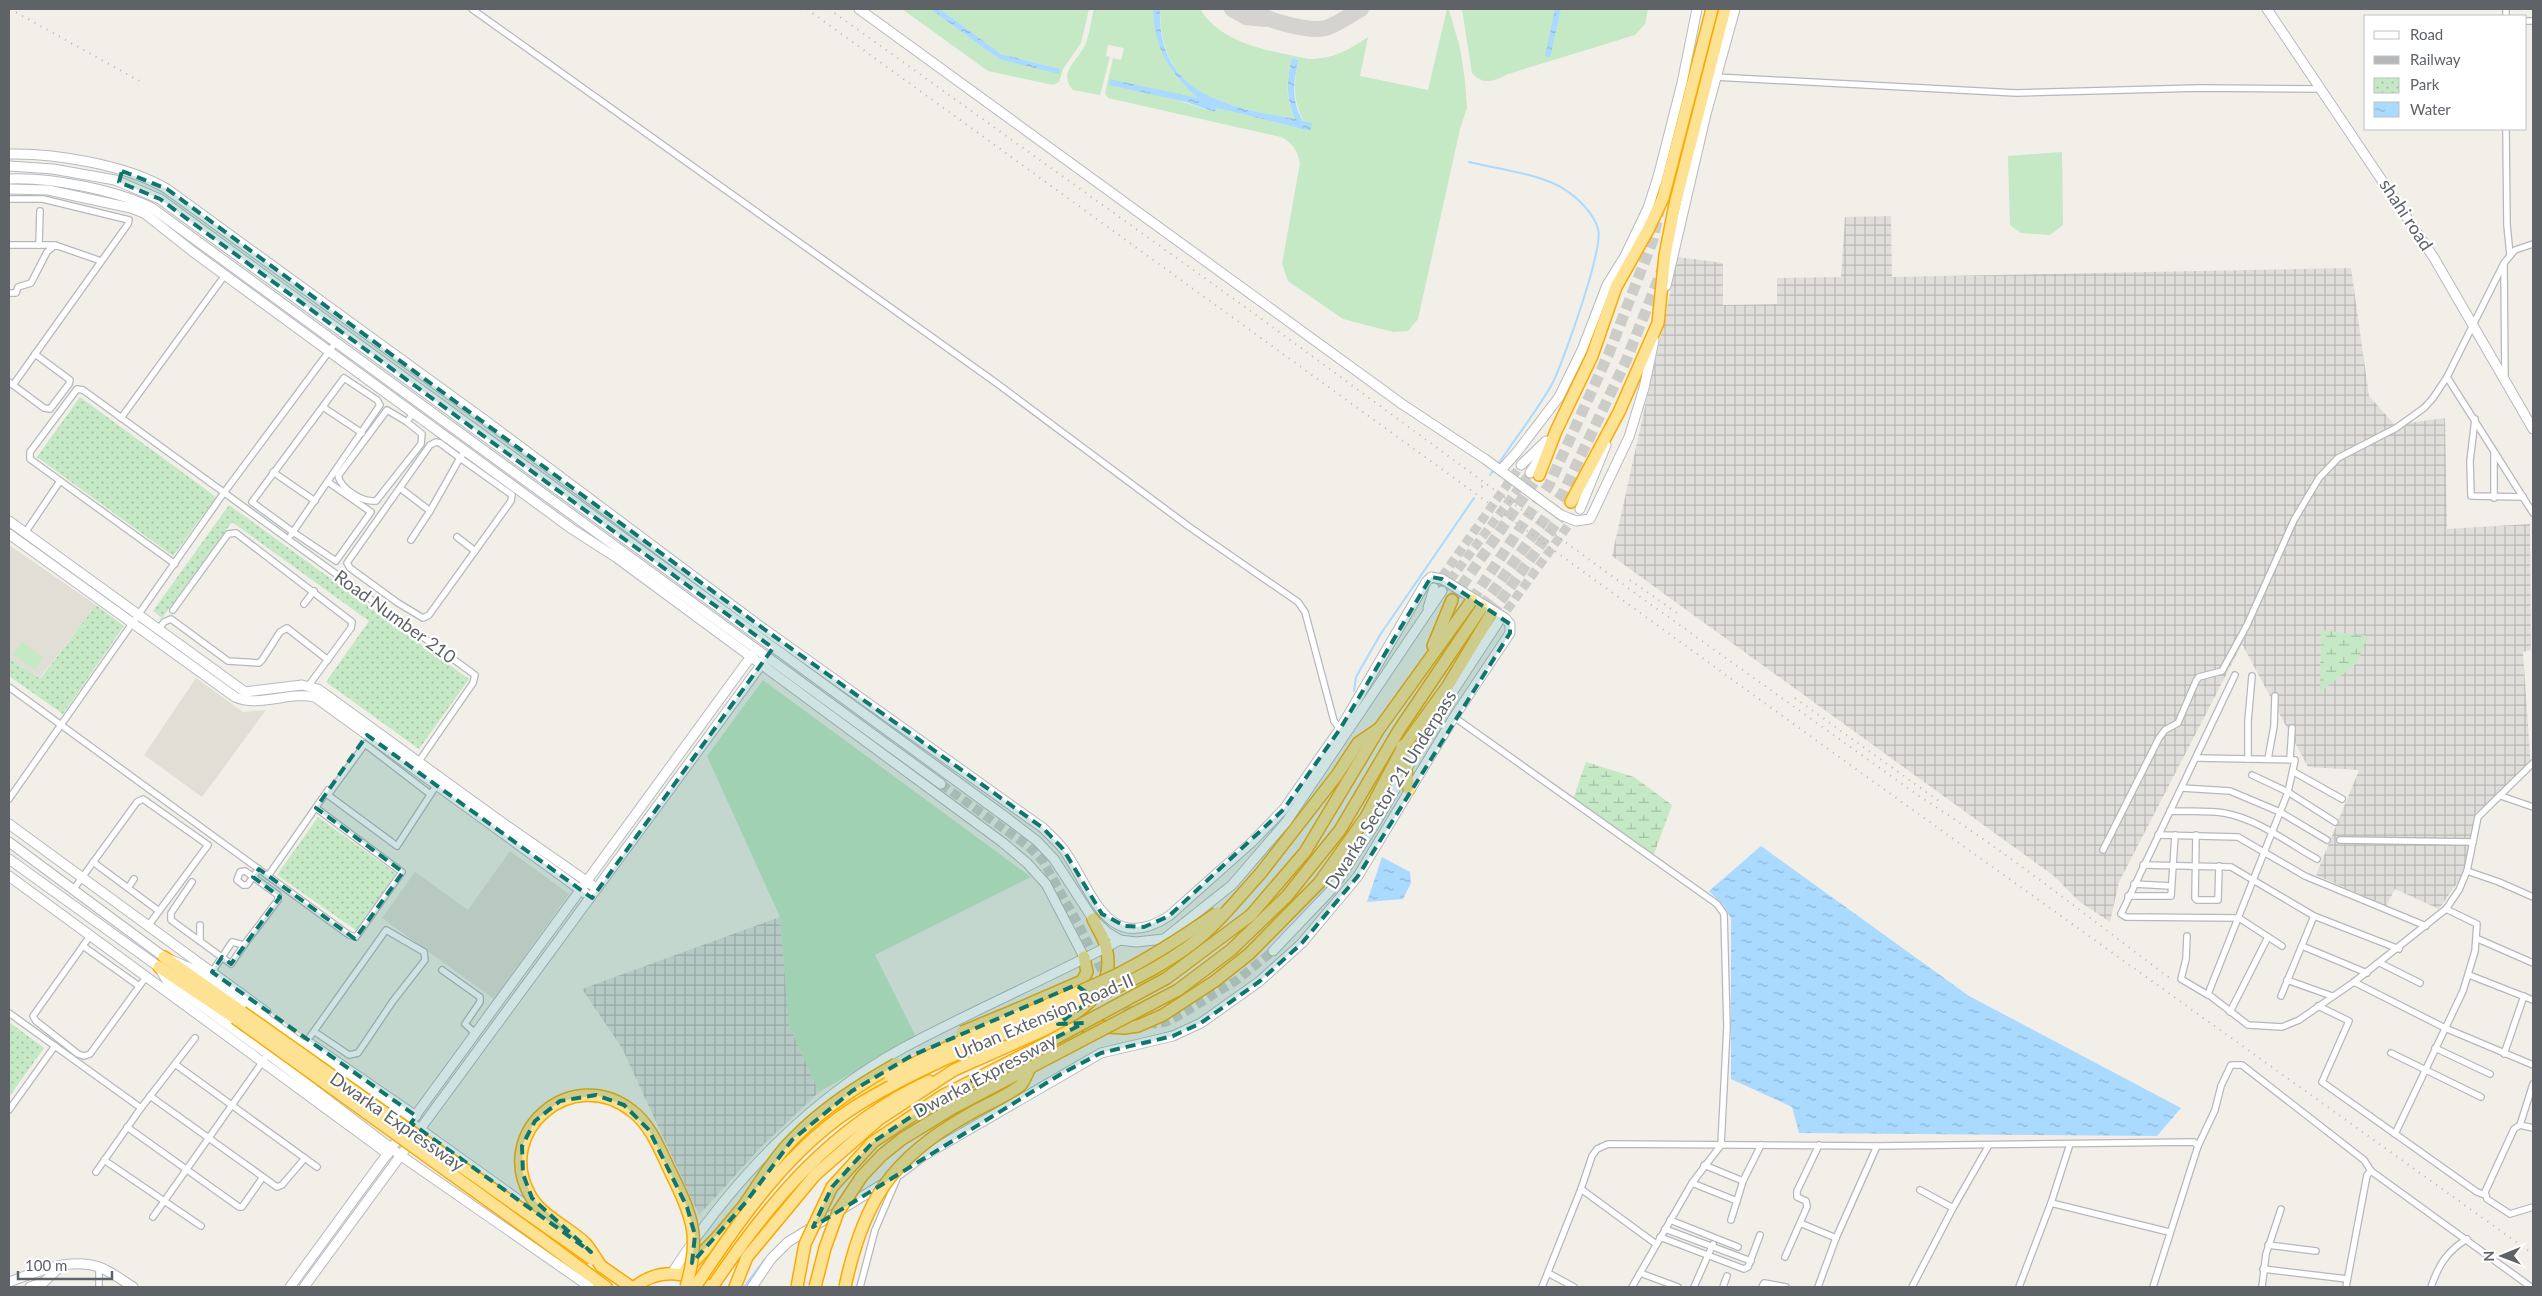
<svg xmlns="http://www.w3.org/2000/svg" width="2542" height="1296" font-family="Lato,sans-serif">
<defs>
<pattern id="industrial-grid" width="8" height="8" patternUnits="userSpaceOnUse" patternTransform="scale(1.25)"><rect width="8" height="8" fill="#e0deda"/><path d="M0 4h8M4 0v8" fill="none" stroke="#b9b8b5"/></pattern>
<pattern id="wetland-marsh" width="20" height="14" patternUnits="userSpaceOnUse" patternTransform="scale(1.25)"><rect width="20" height="14" fill="#c5e8c5"/><path d="M1 5h8M5 5V1M11 12h8M15 12V8" fill="none" stroke="#a3c0a4"/></pattern>
<pattern id="park-dots" width="8" height="8" patternUnits="userSpaceOnUse" patternTransform="scale(1.25)"><rect width="8" height="8" fill="#c5e8c5"/><path d="M2 2h.1M6 6h.1" fill="none" stroke="#a3c0a4" stroke-width="1.8" stroke-linecap="round"/></pattern>
<pattern id="water-ripples" width="26" height="14" patternUnits="userSpaceOnUse" patternTransform="scale(1.25)"><rect width="26" height="14" fill="#aadaff"/><path d="M2 4q2-2 4 0t4 0M15 11q2-2 4 0t4 0" fill="none" stroke="#8eb4d2"/></pattern>
</defs>
<rect width="100%" height="100%" fill="#f1efe8"/>
<!-- industrial -->
<g fill="url(#industrial-grid)">
<path d="M1891,216L1892,277L2351,268L2369,396L2395,425L2445,418L2447,529L2530,524L2531,650L2523,652L2531,769L2475,814L2471,841L2462,876L2439,909L2395,889L2386,906L2316,875L2359,770L2308,767L2242,644L2119,882L2110,922L2080,902L2054,876L1612,556L1678,257L1723,263V305L1777,304V278L1841,277L1845,217Z"/>
<path d="M780,917L789,1025L819,1092L762,1146L699,1215L622,1048L582,989Z"/>
</g>
<!-- education -->
<g fill="#e1ded6">
<path d="M9,545L96,605L39,679L9,658Z"/>
<path d="M196,678L243,712L266,710L202,797L144,755Z"/>
<path d="M510,851L569,894L494,999L382,918L415,872L468,910Z"/>
</g>
<!-- grass -->
<g fill="#c5e8c5">
<path d="M902,9H930L999,59L1060,69L1001,54L940,9H1089L1081,43L1063,69L1059,82L1053,85L988,71Z"/>
<path d="M1094,9H1153C1155,47 1169,75 1200,99L1110,79L1215,112L1217,108L1310,131C1293,107 1292,87 1299,60L1292,58C1286,81 1285,98 1296,120C1227,105 1160,98 1160,9H1200C1222,45 1271,51 1309,59C1333,59 1349,50 1368,37L1360,76L1428,90L1447,9L1449,10L1460,48L1465,81L1467,108L1460,129L1418,319L1408,331L1393,332L1343,319L1288,281L1282,264L1300,163C1297,150 1293,143 1281,137L1108,98L1105,93L1113,58L1121,60L1124,48L1108,45L1106,56L1110,57L1100,95L1073,90C1057,72 1079,60 1086,43C1090,32 1091,20 1094,9Z"/>
<path d="M1462,9H1648L1645,24L1635,35L1508,74C1494,81 1484,86 1472,73Z"/>
<path d="M2062,152L2063,225L2050,235L2021,233L2010,225L2008,156Z"/>
<path d="M22,642L43,658L35,670L13,654Z"/>
<path d="M763,680L1031,877L875,955L916,1037L819,1092L789,1025L780,917L707,756Z"/>
</g>
<!-- wetland -->
<g fill="url(#wetland-marsh)">
<path d="M2321,630L2368,636L2356,664L2320,692Z"/>
<path d="M1586,762L1634,777L1672,805L1653,857L1573,799Z"/>
</g>
<!-- park -->
<g fill="url(#park-dots)">
<path d="M80,397L216,497L173,556L37,457Z"/>
<path d="M229,505L469,679L419,749L326,682L369,621L232,522L162,618L153,611Z"/>
<path d="M96,605L124,626L63,714L9,676V658L40,679Z"/>
<path d="M318,817L397,874L357,931L277,875Z"/>
<path d="M9,1022L44,1048L9,1097Z"/>
</g>
<!-- water -->
<g fill="url(#water-ripples)">
<path d="M930,9H940L1001,54L1060,69L1059,74L999,59Z"/>
<path d="M1153,9H1160C1157,95 1229,107 1295,119C1286,97 1286,82 1292,58L1299,60C1293,82 1291,101 1303,121L1312,123L1310,131L1217,108L1215,112L1186,102L1109,85L1110,79L1198,98C1170,74 1154,48 1153,9Z"/>
<path d="M1555,9H1561L1550,57L1545,56Z"/>
<path d="M1761,846L1969,996L2181,1108L2157,1136L1799,1133L1792,1107L1731,1079V918L1723,905L1709,891Z"/>
<path d="M1382,857L1410,872L1411,883L1403,899L1367,902Z"/>
</g>
<g fill="none" stroke-linecap="round" stroke-linejoin="round">
<!-- stream -->
<g stroke="#aadaff" stroke-width="2">
<path d="M1469,162C1498,169 1543,174 1567,191C1579,199 1594,214 1598,229C1604,248 1563,363 1552,384C1537,411 1516,437 1499,463"/>
<path d="M1490,475L1493,471"/>
<path d="M1482,487V486"/>
<path d="M1354,691L1356,677L1380,635L1474,498"/>
<path d="M1152,1037L1176,1030"/>
<path d="M960,1130L1047,1079"/>
<path d="M772,1252L779,1245"/>
<path d="M744,1287L765,1259"/>
</g>
<!-- taxiway -->
<g stroke="#d4d3d0" stroke-width="16">
<path d="M1232,9L1246,17L1265,19"/>
<path d="M1252,9C1265,21 1309,32 1326,28C1338,24 1350,15 1361,9"/>
</g>
<!-- secondary-tunnel -->
<g stroke="#ccccc8" stroke-width="9" stroke-dasharray="9 4.5" stroke-linecap="butt">
<path d="M1434,588L1521,465"/>
<path d="M1442,591L1530,473"/>
<path d="M1499,621L1580,509"/>
<path d="M941,784L1028,846L1043,861L1079,925L1117,1001L1140,1020L1155,1024L1166,1022L1182,1014L1237,980L1273,951"/>
</g>
<!-- highway-tunnel -->
<g stroke="#ccccc8" stroke-width="11" stroke-dasharray="11 5.5" stroke-linecap="butt">
<path d="M1452,600L1539,475"/>
<path d="M1472,600L1549,485L1609,353L1653,240L1659,211"/>
<path d="M1482,607L1563,493L1626,361L1662,270"/>
<path d="M1491,614L1571,502"/>
</g>
<defs>
<g id="street">
<path d="M472,9L995,382L1188,526L1298,602L1305,612L1334,721L1340,729"/>
<path d="M2506,9V16"/>
<path d="M2526,21H2533"/>
<path d="M1715,77L2016,93L2199,88L2319,89"/>
<path d="M2506,129L2507,225L2510,255"/>
<path d="M9,199H43L129,220L128,224L13,385"/>
<path d="M9,245H55"/>
<path d="M39,245L40,211"/>
<path d="M2504,265L2505,379"/>
<path d="M9,293H16L18,287L31,283L47,252L55,245L101,261"/>
<path d="M2447,377L2533,513"/>
<path d="M344,378L377,400L380,405L293,532L252,502Z"/>
<path d="M9,382L44,408L50,409L69,384L70,380L35,354"/>
<path d="M323,407L362,433"/>
<path d="M121,418L225,275"/>
<path d="M2475,419L2470,461L2471,496L2523,497"/>
<path d="M407,422L387,410L338,476C342,490 362,502 376,501L421,444L422,434L407,422L413,413"/>
<path d="M273,472L315,501"/>
<path d="M400,488L430,511L460,458L512,495L511,501L429,615L423,618L398,603L350,568L347,563L349,560L430,445L436,442L440,443L460,458L465,451"/>
<path d="M2494,498V452"/>
<path d="M25,533L60,481"/>
<path d="M291,535L293,532L336,561L371,512L328,482"/>
<path d="M457,537L475,551"/>
<path d="M411,540L430,511"/>
<path d="M175,564L30,459V452L77,389L83,390L475,675L473,683L417,764"/>
<path d="M304,604L314,591"/>
<path d="M173,610L228,534L236,533L352,622L351,628L309,685"/>
<path d="M158,630L164,622L171,619L228,661L259,663L262,660L280,632L287,628L328,660"/>
<path d="M2235,675L2121,914L2126,917L2239,918L2282,946"/>
<path d="M9,687L349,935L356,937L402,872L316,808"/>
<path d="M1454,717L1717,904L1724,914L1727,1027L1721,1145L1692,1183L1632,1287"/>
<path d="M2196,758L2295,760L2288,792L2208,994L2248,1025L2282,1027L2299,1020L2354,982L2446,909L2459,890L2467,871L2478,817L2533,763"/>
<path d="M2248,759V721L2252,676"/>
<path d="M2268,759L2274,726L2275,696"/>
<path d="M2290,759L2292,728"/>
<path d="M2294,772L2342,799"/>
<path d="M2252,775L2288,792L2335,822"/>
<path d="M2182,788L2230,791L2280,812L2327,840"/>
<path d="M430,794L365,744L328,795L397,846L436,786"/>
<path d="M2501,796L2533,807"/>
<path d="M9,799L223,494L336,342"/>
<path d="M2170,811C2187,812 2207,810 2224,813C2258,819 2288,843 2317,859"/>
<path d="M2158,835L2238,837L2305,876L2426,926"/>
<path d="M2196,835L2195,898L2197,900H2218L2219,866"/>
<path d="M2340,840L2473,842"/>
<path d="M2103,850L2159,738L2165,730L2178,723L2196,681L2199,677L2222,671L2247,625L2294,520L2319,478L2338,458L2396,428L2424,408L2433,398L2447,377L2504,263L2515,250L2533,244"/>
<path d="M93,862L159,911"/>
<path d="M2143,865L2231,867L2314,916L2399,949"/>
<path d="M2467,871L2499,882L2533,897"/>
<path d="M268,876L328,790"/>
<path d="M192,882L171,913V920L231,964L244,945"/>
<path d="M2134,884L2171,886"/>
<path d="M128,888L134,879"/>
<path d="M73,890L137,802L143,799L208,845L148,926"/>
<path d="M2128,896H2171L2175,835"/>
<path d="M200,925V941"/>
<path d="M90,936L33,1016L36,1021L78,1054L84,1056L90,1054L146,977"/>
<path d="M2187,936L2186,959L2181,979L2208,995"/>
<path d="M2478,939L2533,963"/>
<path d="M83,946L139,986"/>
<path d="M2302,946L2367,973"/>
<path d="M2380,963L2420,983"/>
<path d="M442,970L480,997V1002L465,1024L476,1034"/>
<path d="M212,972L232,942L244,945L278,900V895L245,871L240,872L237,880L243,885H247C251,880 255,874 259,869"/>
<path d="M2469,975L2533,1000"/>
<path d="M2287,980L2332,996"/>
<path d="M2354,982L2445,1028L2533,1065"/>
<path d="M2281,996L2314,916"/>
<path d="M2318,1006L2349,1021L2322,1082L2477,1192L2485,1195"/>
<path d="M2230,1012L2268,937"/>
<path d="M9,1013L141,1108"/>
<path d="M307,1041L386,930L424,952L425,960L393,1001L358,1053L349,1055L315,1032"/>
<path d="M2435,1048L2490,1074"/>
<path d="M2391,1053L2481,1097"/>
<path d="M2504,1054L2524,996"/>
<path d="M175,1064L317,1167"/>
<path d="M150,1096L277,1187L282,1185L305,1158"/>
<path d="M9,1110L55,1046"/>
<path d="M2520,1125L2533,1084"/>
<path d="M127,1127L239,1207H242L263,1177"/>
<path d="M2533,1128L2520,1125L2514,1129L2485,1192L2487,1199L2510,1214L2533,1207"/>
<path d="M2395,1134L2463,991L2475,951L2477,924L2446,909"/>
<path d="M2198,1146L2215,1110L2221,1086L2231,1065H2242L2364,1160L2371,1171"/>
<path d="M104,1160L201,1226"/>
<path d="M1704,1165L1743,1181"/>
<path d="M96,1172L141,1108L195,1038"/>
<path d="M1692,1183L1737,1201"/>
<path d="M1581,1189L1656,1244"/>
<path d="M1920,1190L1953,1208"/>
<path d="M2051,1203L2169,1232"/>
<path d="M153,1217L268,1054"/>
<path d="M1670,1220L1738,1247"/>
<path d="M1731,1220L1743,1181L1761,1145"/>
<path d="M1800,1223L1836,1238"/>
<path d="M1665,1229L1751,1261"/>
<path d="M1660,1237L1744,1269L1748,1267L1760,1235"/>
<path d="M2268,1245L2316,1251"/>
<path d="M1785,1257L1807,1207L1806,1201L1797,1197V1191L1819,1145"/>
<path d="M99,1267V1287"/>
<path d="M2263,1269L2347,1279"/>
<path d="M1548,1273L1574,1287"/>
<path d="M1640,1273L1678,1287"/>
<path d="M860,1287L875,1230L899,1174"/>
<path d="M1542,1287L1581,1189L1592,1156L1597,1149L1608,1144L1877,1146L2194,1142L2198,1146L2153,1287"/>
<path d="M1694,1287L1713,1244"/>
<path d="M1723,1287L1727,1276"/>
<path d="M1762,1287L1764,1283L1786,1287"/>
<path d="M1818,1287L1836,1238L1877,1146"/>
<path d="M1912,1287L1953,1208L1989,1145"/>
<path d="M2019,1287L2051,1203L2070,1144"/>
<path d="M2262,1287L2266,1254L2281,1209"/>
<path d="M2346,1287L2367,1175L2371,1171L2531,1287"/>
<path d="M2431,1287C2438,1266 2447,1251 2467,1239"/>
</g>
<g id="secondary">
<path d="M859,9L1402,404L1485,459L1561,515L1576,521L1590,519L1629,437L1644,388L1654,340"/>
<path d="M2267,9L2434,258L2533,429"/>
<path d="M9,154C55,153 127,165 167,189L486,421L764,629L1043,828C1050,835 1058,842 1064,850C1092,889 1106,957 1169,916L1252,842L1284,809L1340,729L1426,582L1431,577L1442,579L1505,618L1510,624V633L1454,717L1358,876L1302,943L1260,981L1201,1023L1173,1036L1101,1053L923,1156L899,1174L788,1242L771,1259L752,1287"/>
<path d="M9,166L53,169L115,180L160,199L1007,818L1037,841L1054,859L1093,919L1108,933L1120,940L1136,942L1164,939L1232,885L1287,821L1442,591"/>
<path d="M9,179C50,177 116,190 152,208L941,784"/>
<path d="M9,189L48,190L131,208L144,213L192,251L572,529L617,558L1002,842L1027,863L1046,884L1084,957"/>
<path d="M1666,286L1706,114L1735,9"/>
<path d="M1521,465L1546,441"/>
<path d="M1501,470L1517,452L1559,397L1582,350L1607,285L1625,256L1648,208L1658,177L1682,83L1697,9"/>
<path d="M1530,473L1547,446"/>
<path d="M1580,509L1606,445"/>
<path d="M9,521L245,692L302,685L318,689L500,821L592,885"/>
<path d="M9,534L235,697C259,708 289,691 315,697L585,893"/>
<path d="M1428,608L1434,588"/>
<path d="M9,824L266,1012"/>
<path d="M9,842L164,957L202,973L544,1218"/>
<path d="M9,859L159,967L167,981L268,1054L400,1155L590,1287"/>
<path d="M9,876L388,1154"/>
<path d="M1273,951L1333,888L1375,824L1442,708L1499,621"/>
<path d="M311,1044L416,1116"/>
<path d="M672,1273C730,1183 808,1100 903,1048C974,1010 1049,978 1120,940"/>
<path d="M9,1282C36,1272 70,1257 99,1267C112,1272 122,1280 133,1287"/>
<path d="M30,1287L44,1282L62,1265"/>
<path d="M290,1287L752,655"/>
<path d="M304,1287L764,661"/>
</g>
<g id="highway">
<path d="M1539,475L1556,431L1592,356L1616,287L1648,230L1663,198L1712,9"/>
<path d="M1571,502L1619,412L1658,323L1665,255L1675,204L1725,9"/>
<path d="M1433,646L1452,600"/>
<path d="M1402,746L1409,789"/>
<path d="M1260,874L1337,775L1358,743L1377,730"/>
<path d="M1251,915L1305,852L1379,729L1472,600"/>
<path d="M1258,924L1287,896L1340,830L1399,730L1482,607"/>
<path d="M164,957L242,1012"/>
<path d="M159,967L235,1018"/>
<path d="M1015,1010L1082,981L1087,972L1084,957"/>
<path d="M1060,1023C1089,1006 1116,986 1106,947C1104,938 1097,928 1093,919"/>
<path d="M769,1174C807,1135 844,1105 890,1076"/>
<path d="M540,1238L606,1287"/>
<path d="M601,1266L631,1287"/>
<path d="M682,1274L720,1234L751,1197"/>
<path d="M635,1287C658,1268 687,1271 710,1287"/>
<path d="M712,1287C770,1201 832,1126 929,1081"/>
<path d="M735,1287L747,1257L815,1175L878,1120L954,1070L1058,1024L1124,1028L1138,1026L1163,1015L1215,981L1249,954L1319,883L1366,817L1402,749L1447,687L1491,614"/>
</g>
</defs>
<!-- street casing -->
<use href="#street" stroke="#b5b8bc" stroke-width="8"/>
<!-- secondary casing -->
<use href="#secondary" stroke="#b6babf" stroke-width="11"/>
<!-- highway casing -->
<use href="#highway" stroke="#f9ab00" stroke-width="14"/>
<!-- street -->
<use href="#street" stroke="#fff" stroke-width="5.5"/>
<!-- secondary -->
<use href="#secondary" stroke="#fff" stroke-width="9"/>
<!-- highway -->
<use href="#highway" stroke="#fde293" stroke-width="11"/>
<!-- rail -->
<g stroke="#b6b7b8" stroke-width="2" stroke-dasharray="1 6" stroke-linecap="butt">
<path d="M10,9L143,83"/>
<path d="M807,9L1846,762L2533,1254"/>
<path d="M829,9L1252,312L1639,596L1919,796C2007,852 2088,917 2171,979"/>
<path d="M1630,580L1677,613"/>
<path d="M1795,698L1943,804"/>
</g>
<defs>
<g id="highway-bridge">
<path d="M242,1012L592,1259"/>
<path d="M235,1018L540,1238"/>
<path d="M962,1032L1015,1010"/>
<path d="M890,1076C963,1036 1042,1010 1116,975C1152,957 1184,936 1217,913"/>
<path d="M745,1204C760,1182 774,1158 793,1139C823,1108 859,1085 896,1064"/>
<path d="M601,1266C596,1259 592,1251 586,1244C569,1227 544,1218 531,1197C492,1131 573,1064 632,1111C652,1126 661,1153 672,1175C694,1219 700,1239 686,1287"/>
<path d="M695,1287C739,1220 791,1145 861,1103C914,1071 971,1047 1028,1024C1082,1002 1137,983 1185,949C1214,929 1236,900 1260,874"/>
<path d="M797,1287L805,1244L832,1187L873,1142L942,1096L1041,1046L1167,978L1251,915"/>
<path d="M815,1287L825,1248L838,1212L862,1176L882,1155L902,1139L951,1109L1178,990L1231,950L1258,924"/>
<path d="M845,1287C863,1202 891,1158 968,1115C981,1107 1011,1094 1021,1085C1025,1080 1027,1073 1030,1068"/>
</g>
</defs>
<!-- highway-bridge casing -->
<use href="#highway-bridge" stroke="#f9ab00" stroke-width="14" stroke-linecap="butt"/>
<!-- highway-bridge -->
<use href="#highway-bridge" stroke="#fde293" stroke-width="11"/>
</g>
<!-- marked area -->
<path fill="#0f766e" fill-opacity="0.2" stroke="#0f766e" stroke-width="4" stroke-dasharray="10 6" stroke-linejoin="round" d="M122,171L167,189L764,629L1043,828L1063,849L1102,914L1125,926L1144,927L1169,916L1284,809L1340,729L1431,577L1442,579L1510,624V633L1358,876L1302,943L1260,981L1201,1023L1173,1036L1101,1053L1061,1074L813,1227L832,1187L873,1142L942,1096L1084,1023L1058,1024L1094,998L1076,985L911,1056L852,1091L792,1140L746,1202L692,1263L695,1235L687,1207L649,1130L624,1105L596,1095L560,1101L535,1121L522,1146L523,1174L532,1198L591,1252L411,1123L416,1116L212,972L222,957L231,964L280,897L253,877L259,869L355,939L403,872L316,808L367,735L592,898L773,648L160,199L119,182Z"/>
<g text-anchor="middle" stroke-width="4.5" stroke-linejoin="round" paint-order="stroke">
<!-- street labels -->
<g font-size="18" fill="#5f6368" stroke="#fff">
<text transform="translate(2406 215) rotate(57)" y="6">shahi road</text>
<text transform="translate(395 617) rotate(36)" y="6">Road Number 210</text>
<text transform="translate(1391 790) rotate(-58)" y="6">Dwarka Sector 21 Underpass</text>
<text transform="translate(1044 1017) rotate(-23)" y="6">Urban Extension Road-II</text>
<text transform="translate(985 1076) rotate(-28)" y="6">Dwarka Expressway</text>
<text transform="translate(397 1122) rotate(35)" y="6">Dwarka Expressway</text>
</g>
</g>
<!-- border -->
<rect width="2542" height="1296" fill="none" stroke="#5f6368" stroke-width="20"/>
<!-- legend -->
<rect x="2364" y="15" width="162" height="115" fill="#ffffff" stroke="#bfc1c3"/>
<rect x="2374" y="31" width="25" height="8" fill="#ffffff" stroke="#bfc1c3"/>
<text x="2410" y="40" font-size="15" fill="#5f6368">Road</text>
<rect x="2374" y="56" width="25" height="8" fill="#b6b7b8" stroke="#bfc1c3"/>
<text x="2410" y="65" font-size="15" fill="#5f6368">Railway</text>
<rect x="2374" y="78" width="25" height="15" fill="url(#park-dots)" stroke="#bfc1c3"/>
<text x="2410" y="90" font-size="15" fill="#5f6368">Park</text>
<rect x="2374" y="102" width="25" height="15" fill="url(#water-ripples)" stroke="#bfc1c3"/>
<text x="2410" y="115" font-size="15" fill="#5f6368">Water</text>
<!-- north arrow -->
<g transform="translate(2502 1256) rotate(269)" stroke="#ffffff" stroke-width="4" paint-order="stroke">
<path d="M0-4L9 19L0 12L-9 19Z" fill="#5f6368"/>
<text y="-8" font-size="14" font-weight="bold" text-anchor="middle" fill="#5f6368">N</text>
</g>
<!-- scale -->
<path d="M18 1271v8h94v-8" fill="none" stroke="#5f6368" stroke-width="2.5"/>
<text x="25" y="1271" font-size="15" fill="#5f6368" stroke="#ffffff" stroke-width="4" paint-order="stroke">100 m</text>
</svg>
